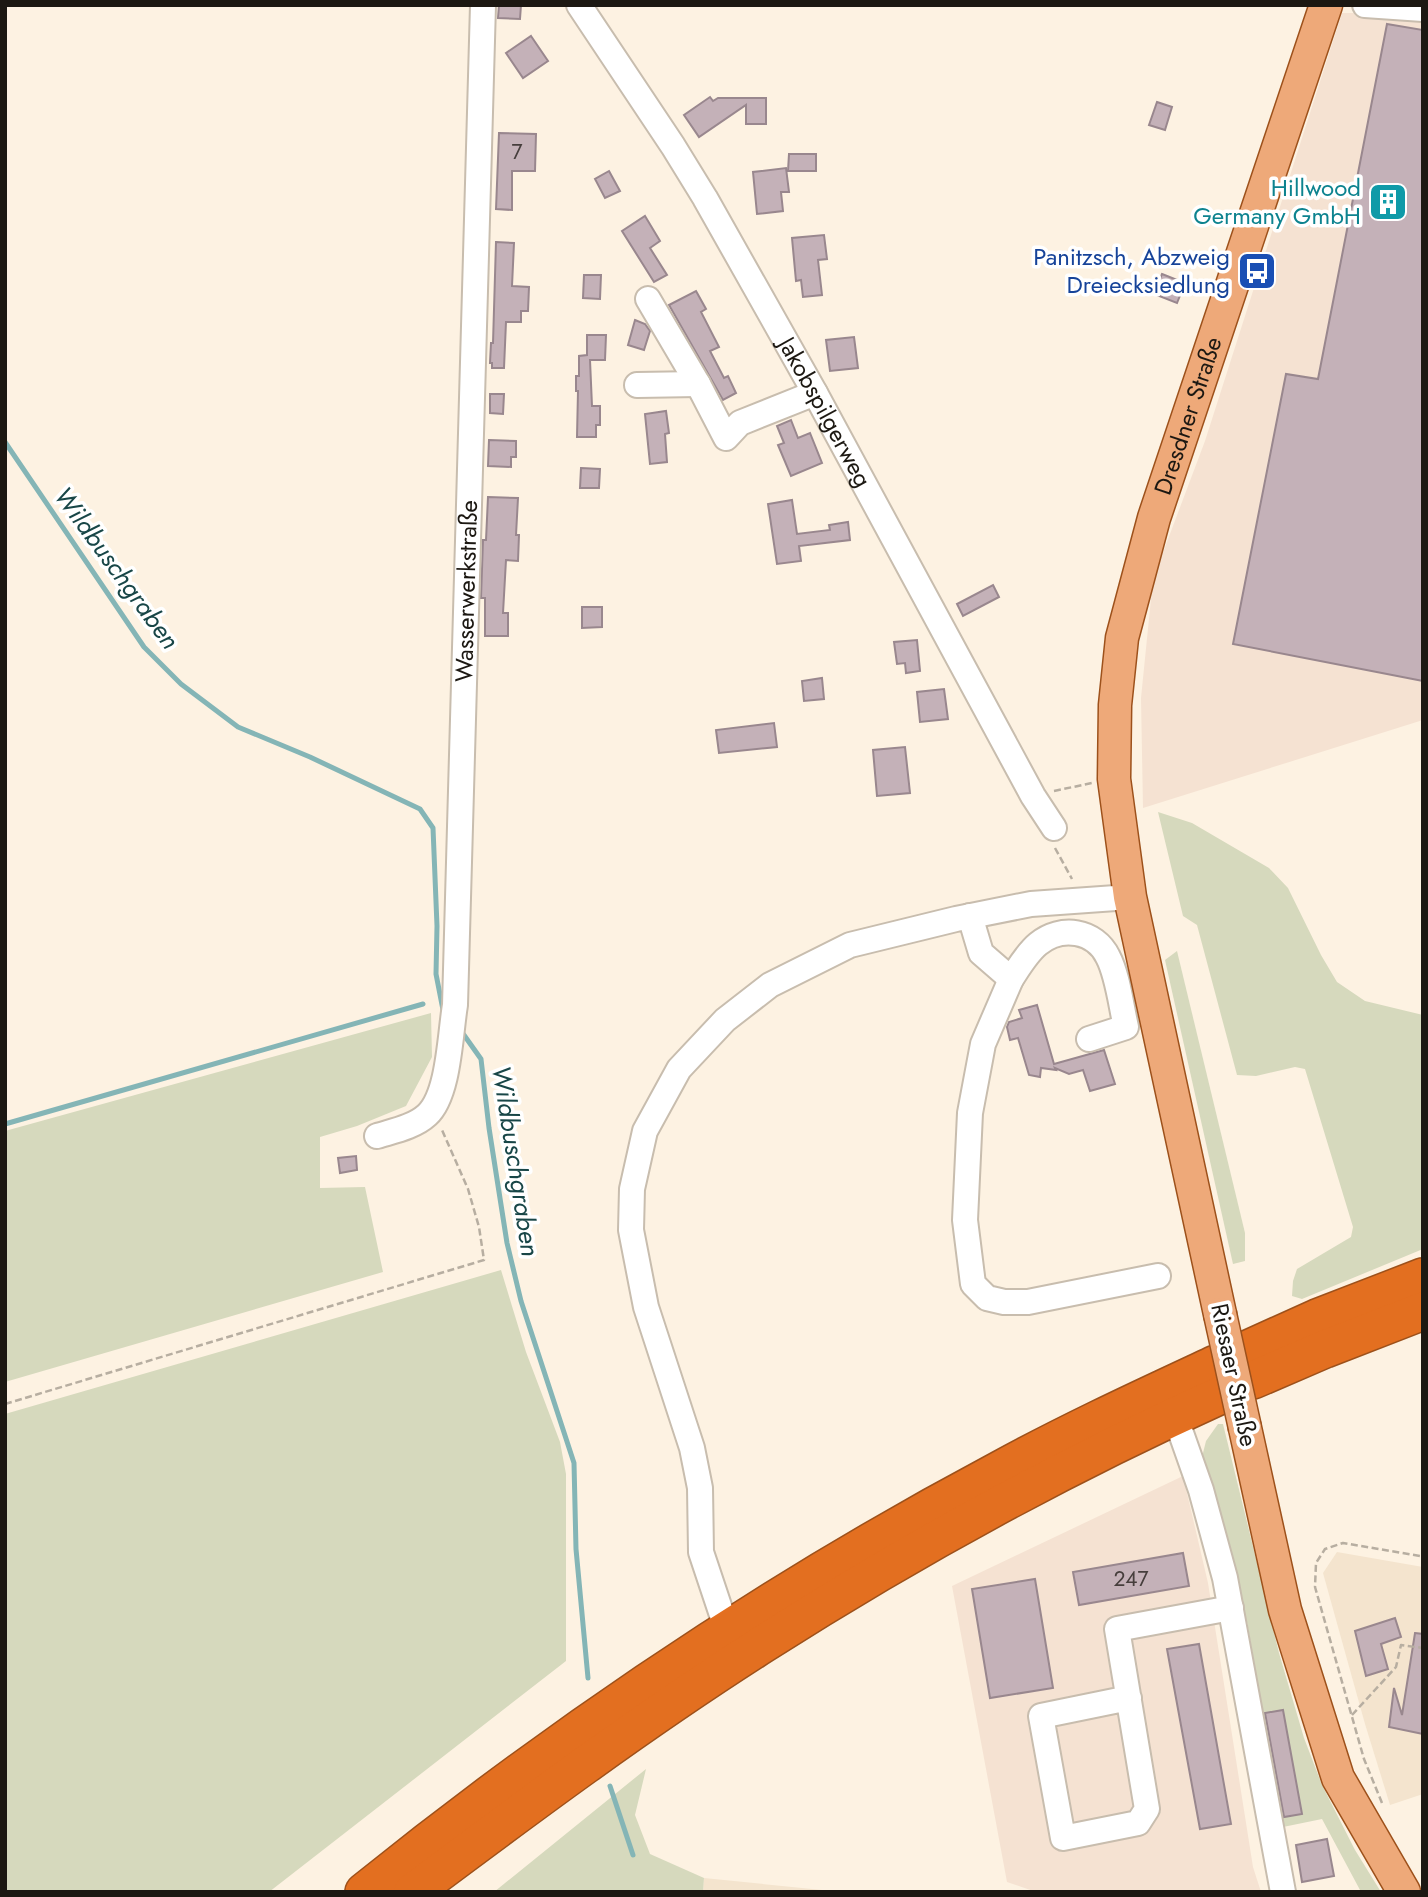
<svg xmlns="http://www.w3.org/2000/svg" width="1428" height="1897" font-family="Jost,sans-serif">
<rect width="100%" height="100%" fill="#fdf2e2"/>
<!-- built -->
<g fill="#f4e4ce">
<path d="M1337,1552L1423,1567V1794L1390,1805L1365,1724L1323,1573Z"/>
<path d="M704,1878L842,1892H703Z"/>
</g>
<!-- industrial -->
<g fill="#f5e2d2">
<path d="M1342,13H1423V720L1143,808L1141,698L1153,579L1205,441Z"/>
<path d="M1183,1476L1208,1583L1253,1867L1261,1892H1036L1007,1882L952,1586Z"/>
</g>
<!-- green -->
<g fill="#d6d9bd">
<path d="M1158,812L1192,823L1269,868L1288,888L1321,955L1337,982L1365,1001L1423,1015V1249L1302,1299L1292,1296L1293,1281L1297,1269L1351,1237L1353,1227L1305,1069L1295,1067L1256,1076L1237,1075L1197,925L1183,916Z"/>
<path d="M1177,951L1245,1233V1261L1233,1264L1165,960Z"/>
<path d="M431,1013L432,1057L406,1106L357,1126L320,1137V1188L365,1187L383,1272L5,1382V1131Z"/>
<path d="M501,1270L526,1352L560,1442L566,1474V1661L269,1892H5V1414Z"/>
<path d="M1218,1424H1223L1279,1653L1304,1738L1322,1785L1355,1850L1381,1892H1358L1360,1890L1322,1819L1283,1827L1247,1622L1201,1461L1206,1441Z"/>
<path d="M646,1769L635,1815L650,1854L704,1878L703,1892H494Z"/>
</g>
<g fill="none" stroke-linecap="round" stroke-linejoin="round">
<!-- stream -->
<g stroke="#84b5b6" stroke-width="5">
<path d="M5,442L144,647L181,684L238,727L310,757L420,809L433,828L437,926L436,974L444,1015"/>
<path d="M459,1028L481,1059L489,1128L507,1243L521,1301L574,1463L576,1549L588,1678"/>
<path d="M5,1124L423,1004"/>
<path d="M610,1786L633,1855"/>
</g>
</g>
<!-- building -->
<g fill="#c4b1b8" stroke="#99878e" stroke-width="2">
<path d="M499,5H521L520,19L498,18Z"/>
<path d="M1387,24L1423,30V681L1233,644L1286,374L1318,379Z"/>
<path d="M531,36L548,61L523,78L506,53Z"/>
<path d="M710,97L713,101L718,98H766V124H746V105L699,137L684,115Z"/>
<path d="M1157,102L1172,107L1165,130L1149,125Z"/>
<path d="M499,133L536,134L535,171H512V210L496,209Z"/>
<path d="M789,154H816V171H788Z"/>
<path d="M786,168L789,192H781L783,211L757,214L753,172Z"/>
<path d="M609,171L620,191L605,198L595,179Z"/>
<path d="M645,216L660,241L650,248L667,275L654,282L622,231Z"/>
<path d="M824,235L827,259L818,260L822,295L803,297L801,280L796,281L792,238Z"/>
<path d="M496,242L514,243L512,286L529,287L528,311H521V322H506L504,368H492V363H490L491,343H493Z"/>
<path d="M1162,274L1185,283L1177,303L1154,294Z"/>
<path d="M584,275H601L600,299L583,298Z"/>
<path d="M696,291L706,309L701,312L719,347L710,351L724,378L728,376L736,393L723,400L669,305Z"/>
<path d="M635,320L645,324L650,331L644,350L628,345Z"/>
<path d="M587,335H606L605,360H590L592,406H600V425H596V437H577L578,391H576V376H579V356L587,355Z"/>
<path d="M854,337L858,368L830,371L826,340Z"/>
<path d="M490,394H504L503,414L490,413Z"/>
<path d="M666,411L669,433L665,434L667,462L650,464L645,414Z"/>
<path d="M791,420L798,438L810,433L822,463L791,476L778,445L784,443L777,426Z"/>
<path d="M489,440L516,441V457H511V467L488,466Z"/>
<path d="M581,468L600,469L599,488H580Z"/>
<path d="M488,497L518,498L516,535H519L518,561L506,560L503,613H508V636H485V598H481L483,540H486Z"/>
<path d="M792,500L797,534L830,530L829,525L848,522L850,540L799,546L801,561L777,564L768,504Z"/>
<path d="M993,585L999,597L963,616L957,604Z"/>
<path d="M582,607H602V627L582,628Z"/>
<path d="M917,640L920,671L906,673L905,663L897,664L894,642Z"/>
<path d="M822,678L824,699L804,701L802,681Z"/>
<path d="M944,689L948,719L920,722L917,692Z"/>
<path d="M774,723L777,747L719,753L716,730Z"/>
<path d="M905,747L910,793L877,796L873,750Z"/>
<path d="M1037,1005L1054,1064L1104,1050L1115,1084L1090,1091L1083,1070L1069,1074L1055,1068L1056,1070L1041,1068L1040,1077L1029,1075L1018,1038L1010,1040L1007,1027L1009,1022L1022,1018L1019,1010Z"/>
<path d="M356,1156L357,1170L340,1173L338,1158Z"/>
<path d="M1183,1553L1189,1586L1079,1605L1073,1572Z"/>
<path d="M1035,1579L1053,1688L990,1698L972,1589Z"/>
<path d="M1395,1618L1401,1637L1381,1644L1388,1669L1366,1676L1355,1631Z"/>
<path d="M1415,1633L1423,1634V1734L1389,1727L1394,1688L1402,1715Z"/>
<path d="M1199,1644L1231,1824L1200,1829L1167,1649Z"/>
<path d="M1283,1710L1302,1814L1284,1817L1265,1713Z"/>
<path d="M1327,1839L1334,1876L1302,1882L1296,1845Z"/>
</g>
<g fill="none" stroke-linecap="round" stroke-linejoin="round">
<defs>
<g id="minor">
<path id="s1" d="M579,5L673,146L705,198L815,393L1033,796L1054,828"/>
<path d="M1365,5L1423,9"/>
<path d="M648,299L698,384L726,438L740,423L815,393"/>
<path d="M637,385L698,384"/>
<path d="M970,916L981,953L1011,979C1019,967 1027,953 1038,944C1061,925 1095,930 1108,957C1118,976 1121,1006 1126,1027L1089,1039"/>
<path d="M1011,979L983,1044L970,1113L965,1220L973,1284L987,1298L1004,1302H1028L1158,1276"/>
<path id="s2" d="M377,1136C393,1131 414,1127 427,1115C449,1095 450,1035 455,1005L483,5"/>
<path d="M1175,1416L1201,1490L1225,1578L1283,1892"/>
<path d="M727,1630L701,1552L700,1488L692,1448L646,1307L631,1230L632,1189L645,1131L679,1069L725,1020L770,985L850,945L956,919L1031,904L1130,897"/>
<path d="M1129,1698L1041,1716L1063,1838L1138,1823L1147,1809L1117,1629L1231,1608"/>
</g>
<g id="major">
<path id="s3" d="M1220,1314L1130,897L1114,779L1115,705L1122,638L1154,518L1326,5"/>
<path d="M1245,1428L1285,1610L1338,1778L1404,1892"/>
</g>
<g id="highway">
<path d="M1246,1350L1317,1318L1423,1277"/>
<path d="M1253,1380L1325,1349L1423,1311"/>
<path d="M364,1892C561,1733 774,1590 998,1471C1069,1432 1143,1398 1216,1364"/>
<path d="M413,1892C528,1806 642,1721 763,1644C910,1550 1064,1466 1223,1394"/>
</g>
</defs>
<!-- minor casing -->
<use href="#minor" stroke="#c8bdae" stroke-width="28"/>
<!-- major casing -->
<use href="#major" stroke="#9d511b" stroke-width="35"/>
<!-- highway casing -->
<use href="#highway" stroke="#9d511b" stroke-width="40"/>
<!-- path -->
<g stroke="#b7aea1" stroke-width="2.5" stroke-dasharray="7 3.5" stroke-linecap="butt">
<path d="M1054,791L1092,783"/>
<path d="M1055,848L1072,879"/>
<path d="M5,1404L484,1260L479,1227L468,1189L442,1130"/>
<path d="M1352,1715L1396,1667L1401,1645L1423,1648"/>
<path d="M1382,1803L1364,1759L1315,1587L1316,1563L1325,1549L1343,1543L1420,1556"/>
</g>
<!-- minor -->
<use href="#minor" stroke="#fff" stroke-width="24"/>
<!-- major -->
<use href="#major" stroke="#eea979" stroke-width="32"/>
<!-- highway -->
<use href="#highway" stroke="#e36f20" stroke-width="37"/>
<defs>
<path id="major-bridge" d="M1220,1314L1245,1428"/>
</defs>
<!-- major-bridge casing -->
<use href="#major-bridge" stroke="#9d511b" stroke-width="35" stroke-linecap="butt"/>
<!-- major-bridge -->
<use href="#major-bridge" stroke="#eea979" stroke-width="32"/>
</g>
<!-- icons -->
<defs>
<symbol id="building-square" viewBox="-11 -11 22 22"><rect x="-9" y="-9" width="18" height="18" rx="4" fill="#0f9aa8" stroke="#fff"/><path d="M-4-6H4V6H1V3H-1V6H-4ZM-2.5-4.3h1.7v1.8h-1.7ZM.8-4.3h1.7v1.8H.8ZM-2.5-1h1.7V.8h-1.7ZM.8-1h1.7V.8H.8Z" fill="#fff"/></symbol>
<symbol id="bus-square" viewBox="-11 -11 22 22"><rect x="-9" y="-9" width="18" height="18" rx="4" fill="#1a4fb4" stroke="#fff"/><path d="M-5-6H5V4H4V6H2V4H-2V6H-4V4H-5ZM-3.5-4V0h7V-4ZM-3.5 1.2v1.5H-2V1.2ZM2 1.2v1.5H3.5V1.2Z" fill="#fff"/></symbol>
</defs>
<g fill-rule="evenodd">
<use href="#building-square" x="1366" y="180" width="44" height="44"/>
<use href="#bus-square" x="1235" y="249" width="44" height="44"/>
</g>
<g text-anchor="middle" stroke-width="7" stroke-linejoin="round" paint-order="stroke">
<!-- number labels -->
<g font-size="21" fill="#463e3c">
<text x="517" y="159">7</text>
<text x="1131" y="1586">247</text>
</g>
<!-- culture labels -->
<g font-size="24" fill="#0d838f" stroke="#fff" text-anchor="end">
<text x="1361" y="196">Hillwood<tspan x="1361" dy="28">Germany GmbH</tspan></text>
</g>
<!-- transit labels -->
<g font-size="24" fill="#164399" stroke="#fff" text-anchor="end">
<text x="1230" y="265">Panitzsch, Abzweig<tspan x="1230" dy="28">Dreiecksiedlung</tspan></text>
</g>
<!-- street labels -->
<g font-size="24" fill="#1c1812" stroke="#fff">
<text dy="8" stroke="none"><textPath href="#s1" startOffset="476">Jakobspilgerweg</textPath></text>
<text dy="8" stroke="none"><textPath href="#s3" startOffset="919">Dresdner Straße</textPath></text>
<text dy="8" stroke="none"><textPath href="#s2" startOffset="584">Wasserwerkstraße</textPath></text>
<text transform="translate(1234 1375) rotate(78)" y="8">Riesaer Straße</text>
</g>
<!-- water labels -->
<g font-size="26" font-style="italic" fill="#184647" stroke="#fff">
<text transform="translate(117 568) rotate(54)" y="9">Wildbuschgraben</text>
<text transform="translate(516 1161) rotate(81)" y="9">Wildbuschgraben</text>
</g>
</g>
<!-- border -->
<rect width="1428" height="1897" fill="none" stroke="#1c1812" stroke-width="14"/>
</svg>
